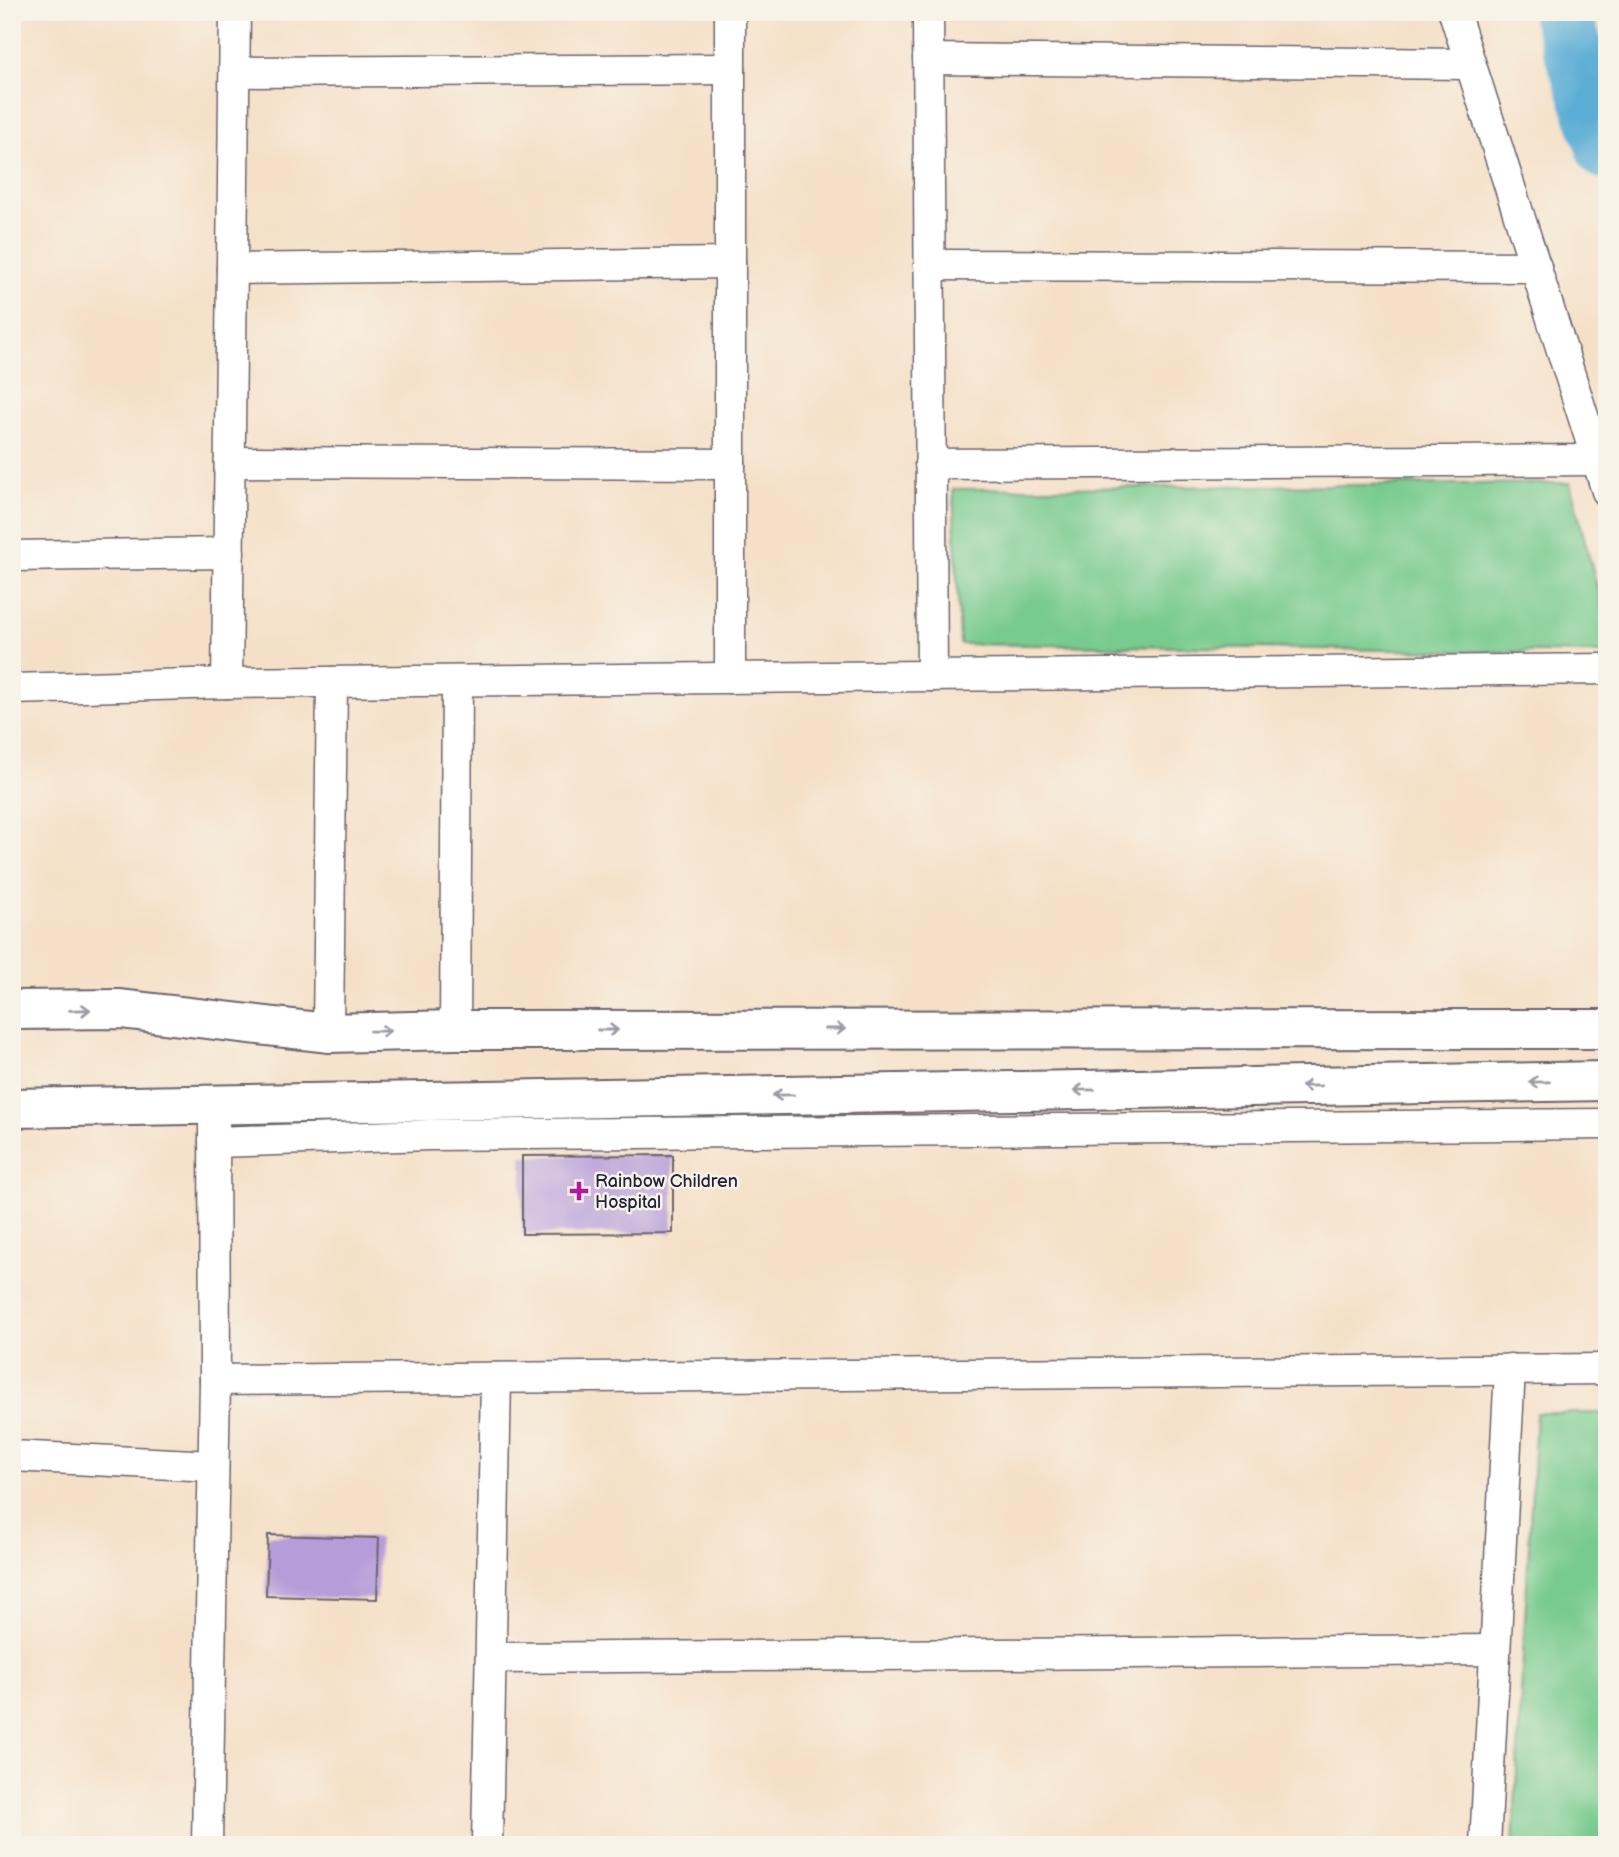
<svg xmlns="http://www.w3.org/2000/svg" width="1619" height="1857" font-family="'Balsamiq Sans',sans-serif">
<rect width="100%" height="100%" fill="#f7f3e8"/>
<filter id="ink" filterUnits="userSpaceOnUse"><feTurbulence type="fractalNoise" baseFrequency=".0143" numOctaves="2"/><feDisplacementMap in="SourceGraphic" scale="14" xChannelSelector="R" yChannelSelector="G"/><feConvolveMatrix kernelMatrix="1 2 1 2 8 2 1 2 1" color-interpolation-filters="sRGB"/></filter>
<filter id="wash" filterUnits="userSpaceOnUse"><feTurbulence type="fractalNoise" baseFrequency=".00686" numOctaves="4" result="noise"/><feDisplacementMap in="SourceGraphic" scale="28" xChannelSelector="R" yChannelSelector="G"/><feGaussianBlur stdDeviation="1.57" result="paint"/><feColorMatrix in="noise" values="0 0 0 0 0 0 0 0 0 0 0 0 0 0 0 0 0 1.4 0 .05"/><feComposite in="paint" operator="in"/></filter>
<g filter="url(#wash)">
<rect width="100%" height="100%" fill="#f5e0c7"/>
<!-- green -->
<g fill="#78cb8e" stroke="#4d7664" stroke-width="2">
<path d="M1570,483L1607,626V653L960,644L953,489Z"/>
<path d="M1536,1413H1607V1845H1513Z"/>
</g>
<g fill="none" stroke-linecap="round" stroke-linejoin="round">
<!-- river -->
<path stroke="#5badd6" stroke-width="60" d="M1561,12L1607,150"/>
</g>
<g id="blocks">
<!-- building -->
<g fill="#b69cd9">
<path d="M673,1155V1233L522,1234V1156Z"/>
<path d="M268,1535L379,1538L377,1599L266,1596Z"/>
</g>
</g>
</g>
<g filter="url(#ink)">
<use href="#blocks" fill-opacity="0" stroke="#6c646c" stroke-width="2"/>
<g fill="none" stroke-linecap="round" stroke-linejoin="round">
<defs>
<g id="street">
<path d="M730,12V678"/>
<path d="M928,12L932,676"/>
<path d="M1454,12L1607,491"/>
<path d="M928,59L1470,64"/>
<path d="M235,72L730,69"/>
<path d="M929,265L1536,267"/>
<path d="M232,269L730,263"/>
<path d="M230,462L730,464"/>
<path d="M930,464L1597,460"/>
<path d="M12,556L229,553"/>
<path d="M227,683L235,12"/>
<path d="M12,689L227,683L1607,669"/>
<path d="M455,1030L457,681"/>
<path d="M328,1033L332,682"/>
<path d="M214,1142L430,1135L1607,1124"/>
<path d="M215,1380L1607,1369"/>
<path d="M12,1456L213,1466"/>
<path d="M491,1658L1495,1650"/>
<path d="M207,1845L215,1380L214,1122"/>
<path d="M487,1845L496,1378"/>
<path d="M1485,1845L1510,1369"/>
</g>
<g id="secondary">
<path d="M12,1010L120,1009L328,1033L455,1030L1607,1029"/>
<path d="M12,1108L1607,1081"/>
</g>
</defs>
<!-- street casing -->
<use href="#street" stroke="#6c646c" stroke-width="33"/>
<!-- secondary casing -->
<use href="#secondary" stroke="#6c646c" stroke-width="42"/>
<!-- street -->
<use href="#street" stroke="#fff" stroke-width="30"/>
<!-- secondary -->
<use href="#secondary" stroke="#fff" stroke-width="38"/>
</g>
<!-- one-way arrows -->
<defs><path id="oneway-shaft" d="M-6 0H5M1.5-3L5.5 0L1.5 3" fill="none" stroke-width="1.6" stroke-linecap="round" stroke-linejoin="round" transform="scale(1.75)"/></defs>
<g stroke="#9c9ca7">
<use href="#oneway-shaft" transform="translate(80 1010) rotate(-2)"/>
<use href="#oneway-shaft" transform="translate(835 1029)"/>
<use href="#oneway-shaft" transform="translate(608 1030)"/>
<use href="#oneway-shaft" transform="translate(380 1031) rotate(-1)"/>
<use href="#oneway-shaft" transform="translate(1539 1082) rotate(179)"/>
<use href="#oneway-shaft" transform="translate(1311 1086) rotate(179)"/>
<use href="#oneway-shaft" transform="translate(1084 1090) rotate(179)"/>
<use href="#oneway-shaft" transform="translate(783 1095) rotate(179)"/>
</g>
</g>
<!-- markers -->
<path fill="#b5179e" stroke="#f7f3e8" stroke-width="2.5" d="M575.5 1180.5h7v7h7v7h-7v7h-7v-7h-7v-7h7z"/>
<g text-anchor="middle" stroke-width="5" stroke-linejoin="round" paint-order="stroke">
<!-- poi labels -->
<g font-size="18" fill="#22223b" stroke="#f7f3e8" text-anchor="start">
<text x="595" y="1187">Rainbow Children<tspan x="595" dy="21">Hospital</tspan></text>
</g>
</g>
<!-- margin -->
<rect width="1619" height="1857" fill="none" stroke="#f7f3e8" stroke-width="42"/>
</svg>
